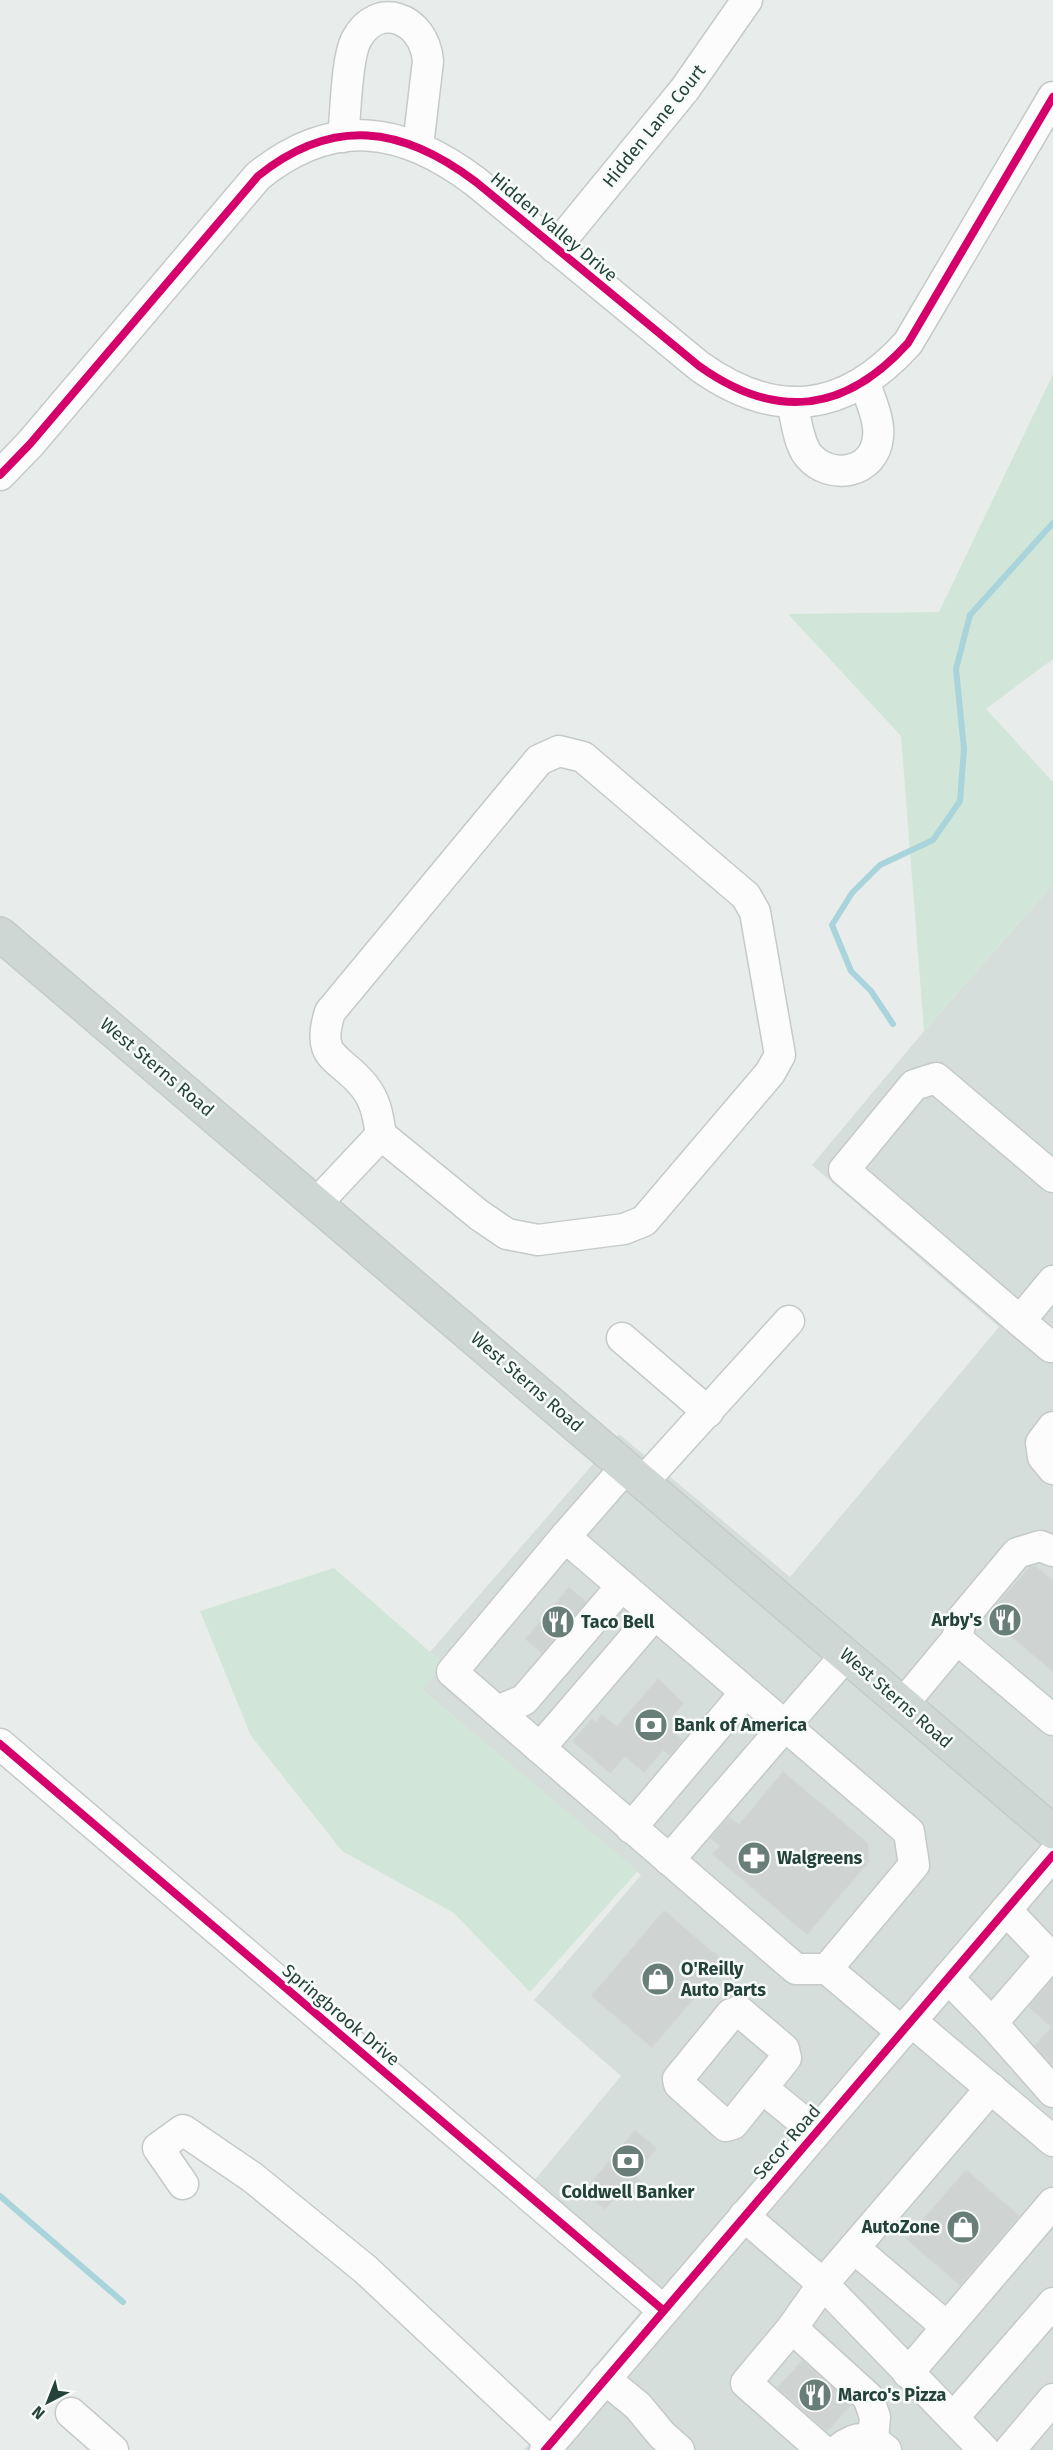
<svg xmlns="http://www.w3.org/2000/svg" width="1053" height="2450" font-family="'Fira Sans',sans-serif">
<rect width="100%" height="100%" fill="#e8edeb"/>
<!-- built -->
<path fill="#d6dedb" d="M1053,884V2450H524L655,2294L528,2188L621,2076L534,2000L641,1875L421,1689L444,1664L430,1652L619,1434L790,1577L999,1327L812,1165L924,1031Z"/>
<!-- green -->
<g fill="#d1e6d8">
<path d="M1053,374V659L986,709L1053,782V884L924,1031L901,736L788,614L939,612Z"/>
<path d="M334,1568L444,1664L422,1690L638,1871L530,1992L454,1913L342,1851L251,1736L200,1611Z"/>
</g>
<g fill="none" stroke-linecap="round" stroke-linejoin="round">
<!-- stream -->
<g stroke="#a9d4db" stroke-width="6">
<path d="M893,1024L871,991L851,971L832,925L852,893L880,865L933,840L960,801L964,749L956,669L970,615L1053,523"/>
<path d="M0,2196L123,2302"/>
</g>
</g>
<!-- building -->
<g fill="#cfd4d2" stroke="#d1d6d4" stroke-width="1.5">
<path d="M1035,1566L1053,1581V1671L987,1616L1030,1567Z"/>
<path d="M569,1588L586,1602L542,1653L526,1639Z"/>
<path d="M658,1679L683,1703L674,1714L685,1724L676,1735L682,1740L670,1755L663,1750L644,1772L625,1756L610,1773L573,1741L592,1719L596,1723L602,1715L617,1727Z"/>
<path d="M783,1772L867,1843L869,1861L807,1934L713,1854L720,1846L711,1838L729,1817L739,1825Z"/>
<path d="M664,1911L724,1962L652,2047L592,1996Z"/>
<path d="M1053,1979V2066L1035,2046L1052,2027L1029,2007Z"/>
<path d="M635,2131L656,2148L634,2175L644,2184L634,2196L623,2187L605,2209L584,2192Z"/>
<path d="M966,2170L1019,2216L960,2285L907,2239Z"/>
<path d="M802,2361L851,2404L827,2431L778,2388Z"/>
</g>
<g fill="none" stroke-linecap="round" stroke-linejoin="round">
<defs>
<g id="minor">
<path d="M343,137C346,113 346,60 356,40C377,0 424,17 428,61L418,146"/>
<path d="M555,248L685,89L747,0"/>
<path d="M792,402C796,418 798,442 808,455C830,482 875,473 878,437C880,419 870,400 865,383"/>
<path d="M0,475L30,444L258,176C333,116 402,126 476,182L699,366C776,421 845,413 908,343L1053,97"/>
<path d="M317,1203L381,1135L479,1215L507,1234L538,1240L624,1229L644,1221L770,1073L780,1055L755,912L746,896L583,757L559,751L539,760L330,1012C315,1060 339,1055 364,1086C376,1101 378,1116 381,1135"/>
<path d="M1020,1321L844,1170L914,1085L936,1078L1053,1177"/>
<path d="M622,1338L708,1412"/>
<path d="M1051,1347L1020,1321L1053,1281"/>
<path d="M1053,1427L1041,1443L1043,1457L1053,1469"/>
<path d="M626,1467L565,1537L909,1832L914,1865L827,1969L902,2032"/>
<path d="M643,1482L789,1321"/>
<path d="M565,1537L452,1672L497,1711L524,1700L621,1587"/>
<path d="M957,1639L961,1620L1017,1553L1040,1546L1053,1551"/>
<path d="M903,1704L957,1639L1053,1720"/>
<path d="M497,1711L796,1969H827"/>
<path d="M0,1744L663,2310"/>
<path d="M540,1748L654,1615"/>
<path d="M631,1828L745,1693"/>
<path d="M669,1860L846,1655"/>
<path d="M1006,1910L1050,1956"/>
<path d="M948,1978L992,2023L1050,1956L1053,1957"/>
<path d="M739,2011L784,2049L786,2058L733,2124L726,2126L679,2084L678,2079L731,2014Z"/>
<path d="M911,2021L1053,2141"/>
<path d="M992,2023L1053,2092"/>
<path d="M762,2088L816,2132"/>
<path d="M183,2184L158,2148L183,2130L252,2177L365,2269L551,2443"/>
<path d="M744,2216L823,2284L984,2450"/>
<path d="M854,2248L947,2327"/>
<path d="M792,2328L868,2397L875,2417L873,2439"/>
<path d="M908,2373L1053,2203"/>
<path d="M605,2379L638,2406L662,2435L679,2450"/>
<path d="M71,2413L113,2450"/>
<path d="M953,2418L1053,2303"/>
<path d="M545,2450L1053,1855"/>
<path d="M822,2450L746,2383L792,2328L823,2284L991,2088"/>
<path d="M838,2450C856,2435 869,2435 886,2450"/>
<path d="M1010,2450L1053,2399"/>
</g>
<path id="major" d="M0,934L1053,1832"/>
</defs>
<!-- minor casing -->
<use href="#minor" stroke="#c5cac8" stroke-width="33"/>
<!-- major casing -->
<use href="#major" stroke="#c3ccc9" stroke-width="36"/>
<!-- minor -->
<use href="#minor" stroke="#fcfcfc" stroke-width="30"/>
<!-- major -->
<use href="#major" stroke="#cfd7d5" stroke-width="33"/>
<defs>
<g id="cycleway">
<path d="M0,475L30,444L258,176C333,116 402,126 476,182L699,366C776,421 845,413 908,343L1053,97"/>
<path d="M0,1744L663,2310"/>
<path d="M545,2450L1053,1855"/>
</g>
</defs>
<!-- cycleway casing -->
<use href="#cycleway" stroke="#f7fbf9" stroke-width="11"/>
<!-- cycleway -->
<use href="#cycleway" stroke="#d6006c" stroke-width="8"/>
</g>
<!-- icons -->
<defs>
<symbol id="restaurant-disc" viewBox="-11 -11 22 22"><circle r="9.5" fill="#697e78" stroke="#f7fbf9"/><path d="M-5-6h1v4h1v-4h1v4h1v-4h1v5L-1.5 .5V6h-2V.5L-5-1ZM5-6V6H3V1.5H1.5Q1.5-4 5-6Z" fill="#fff"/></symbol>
<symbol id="bank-disc" viewBox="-11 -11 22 22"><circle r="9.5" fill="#697e78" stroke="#f7fbf9"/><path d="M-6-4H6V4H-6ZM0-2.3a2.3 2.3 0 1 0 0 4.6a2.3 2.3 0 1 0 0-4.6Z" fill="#fff"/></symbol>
<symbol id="pharmacy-disc" viewBox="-11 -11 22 22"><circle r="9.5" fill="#697e78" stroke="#f7fbf9"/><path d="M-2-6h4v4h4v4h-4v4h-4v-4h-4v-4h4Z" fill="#fff"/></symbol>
<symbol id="shop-disc" viewBox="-11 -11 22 22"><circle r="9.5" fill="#697e78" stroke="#f7fbf9"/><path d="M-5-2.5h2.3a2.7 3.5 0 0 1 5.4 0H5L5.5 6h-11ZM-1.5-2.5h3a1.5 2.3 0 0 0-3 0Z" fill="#fff"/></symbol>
</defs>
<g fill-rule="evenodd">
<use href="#restaurant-disc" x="986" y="1601" width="38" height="38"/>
<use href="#restaurant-disc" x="539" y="1603" width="38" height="38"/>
<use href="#bank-disc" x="632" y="1706" width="38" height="38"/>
<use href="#pharmacy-disc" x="735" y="1839" width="38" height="38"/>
<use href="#shop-disc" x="639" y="1960" width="38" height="38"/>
<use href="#bank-disc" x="609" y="2142" width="38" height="38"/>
<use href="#shop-disc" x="944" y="2208" width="38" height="38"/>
<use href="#restaurant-disc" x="796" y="2376" width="38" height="38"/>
</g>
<g text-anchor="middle" stroke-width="5" stroke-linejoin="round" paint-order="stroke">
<!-- street labels -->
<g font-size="18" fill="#24423a" stroke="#f7fbf9">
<text transform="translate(654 126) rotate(-51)" y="6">Hidden Lane Court</text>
<text transform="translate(554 227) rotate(40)" y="6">Hidden Valley Drive</text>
<text transform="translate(157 1067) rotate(40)" y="6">West Sterns Road</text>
<text transform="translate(527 1382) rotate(41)" y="6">West Sterns Road</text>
<text transform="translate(896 1698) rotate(41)" y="6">West Sterns Road</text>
<text transform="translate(341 2015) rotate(40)" y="6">Springbrook Drive</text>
<text transform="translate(787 2142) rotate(-49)" y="6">Secor Road</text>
</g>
<!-- poi labels -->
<g font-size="18" font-weight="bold" fill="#24423a" stroke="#f7fbf9" text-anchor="start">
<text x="982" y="1626" text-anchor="end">Arby's</text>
<text x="581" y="1628">Taco Bell</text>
<text x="674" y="1731">Bank of America</text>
<text x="777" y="1864">Walgreens</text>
<text x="681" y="1975">O'Reilly<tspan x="681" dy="21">Auto Parts</tspan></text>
<text x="628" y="2198" text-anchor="middle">Coldwell Banker</text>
<text x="940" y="2233" text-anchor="end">AutoZone</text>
<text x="838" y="2401">Marco's Pizza</text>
</g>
</g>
<!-- north arrow -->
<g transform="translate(48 2402) rotate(222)" stroke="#f7fbf9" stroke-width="4.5" paint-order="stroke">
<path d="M0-4.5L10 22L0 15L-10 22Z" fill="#24423a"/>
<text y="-9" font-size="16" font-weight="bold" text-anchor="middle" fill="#24423a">N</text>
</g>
</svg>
